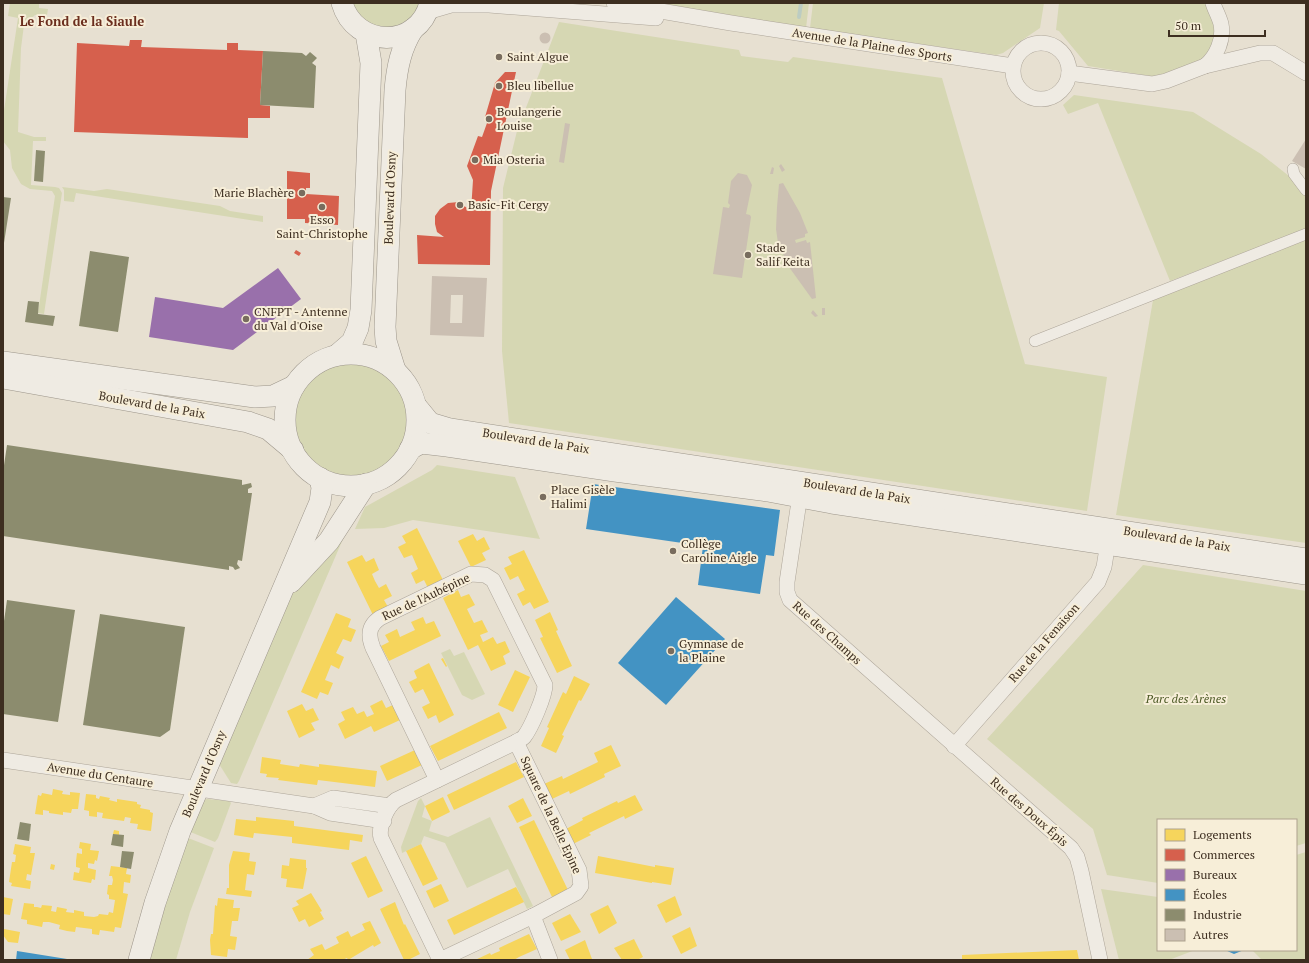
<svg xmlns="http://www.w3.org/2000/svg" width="1309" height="963" font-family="'PT Serif',serif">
<rect width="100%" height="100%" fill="#e7e0d1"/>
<!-- green -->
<g fill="#d6d7b3">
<path d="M10,3H39V8L48,9L47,15H35L24,25L21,48L18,132L34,137H46V141H33L31,185L55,187L59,188L62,193L44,314L38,313L55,196L52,191L30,189L21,184L12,168L10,150L3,141V117L18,18L8,16Z"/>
<path d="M351,3H420C406,36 365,35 351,3Z"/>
<path d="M639,3H809L806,28Z"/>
<path d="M813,3H1044L1040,28L1003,53L996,55L810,28Z"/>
<path d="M1059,3H1209L1217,29L1216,42L1201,60L1156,77L1088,66L1059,31L1056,30Z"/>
<path d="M559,22L739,50L741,56L788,62L793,57L942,78L1025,364L1107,377L1087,511L509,423L502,351L503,188L517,131Z"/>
<path d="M1074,95L1193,112L1261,154L1294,180L1306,197V229L1170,281L1098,103L1068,114L1063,105Z"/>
<path d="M62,187L94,191L107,189L220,206L230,211L263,216V222L76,193L74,202L64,201V190Z"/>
<path d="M1306,240V543L1116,515L1153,300Z"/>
<circle cx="351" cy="420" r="57"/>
<path d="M437,465L515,477L540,539L413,520L384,528L355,529L365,507L432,470Z"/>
<path d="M349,525L239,781L237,784L231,783L219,764L293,589Z"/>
<path d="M1143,565L1306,591V843L1296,846V820H1158V883L1107,875L1093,829L987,739Z"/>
<path d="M450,649L454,656L464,652L485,694L472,700L462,695L441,653Z"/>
<path d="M421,798L425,806L422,817L432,821L429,831L448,837L490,817L533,906L527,909L508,869L467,888L445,843L424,836L421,844L402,853L401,847L418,801Z"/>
<path d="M207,799L229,801L231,803L218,838L215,842L188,831L204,800Z"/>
<path d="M188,838L214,848L190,912L176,960H145Z"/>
<path d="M1306,852V960H1262L1252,950H1296V855Z"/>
<path d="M1101,889L1158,897V950H1195L1169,960H1119Z"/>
</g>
<!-- homes -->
<g fill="#f6d55c">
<path d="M417,528L443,580L428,588L424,580L416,584L411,573L418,569L412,555L404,558L398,547L406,543L402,536Z"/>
<path d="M473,534L477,541L484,537L490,549L482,553L486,560L471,567L458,541Z"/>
<path d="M524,550L549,602L534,609L530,602L523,606L517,594L525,590L518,576L510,580L504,568L512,564L508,557Z"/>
<path d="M362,555L366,562L374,558L379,570L372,574L375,581L379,588L386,584L392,596L384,600L388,607L373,615L347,562Z"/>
<path d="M458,590L461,597L469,594L475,605L467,609L474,623L482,620L488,632L480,635L483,642L493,637L497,644L505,641L510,652L503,656L506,664L491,671L478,645L468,650L443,598Z"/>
<path d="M550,612L558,630L556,631L572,666L557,673L540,638L543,637L535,620Z"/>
<path d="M336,613L351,619L348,627L356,630L351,642L343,639L336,653L344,657L339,669L331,665L325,680L333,683L328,695L320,692L317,699L301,692Z"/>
<path d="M423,617L426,624L434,621L441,636L389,661L381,646L389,642L385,635L397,629L400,637L415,630L411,622Z"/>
<path d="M443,658L447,666L446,667L441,659Z"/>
<path d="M429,663L454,715L439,723L436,715L428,719L422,707L430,703L423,689L415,693L409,682L417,678L414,671Z"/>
<path d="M515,670L530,677L513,712L498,705Z"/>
<path d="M574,676L590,684L581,701L579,700L562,735L564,736L556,753L541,746L549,728L547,727L563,692L566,694Z"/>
<path d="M382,700L386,708L393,705L400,720L374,732L371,726L345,739L338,724L345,720L341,712L353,707L357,714L364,711L367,717L374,714L370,706Z"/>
<path d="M302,704L306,711L313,708L319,720L311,723L315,730L299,738L287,711Z"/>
<path d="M499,712L507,728L438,761L430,746Z"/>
<path d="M611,745L621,766L604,774L605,777L570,794L569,791L552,799L544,784L562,776L563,779L598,762L594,753Z"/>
<path d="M415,750L422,765L387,781L380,766Z"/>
<path d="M262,757L281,760L280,764L299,767L300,764L319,767V764L377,771L375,787L318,780L317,785L278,780L279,778L266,777L267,774L260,773Z"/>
<path d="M516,762L524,777L454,810L447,795Z"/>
<path d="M53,789L63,791L62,794L70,795V792L80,793L78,809H72L71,813L63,812V815L49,813V811L43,810V815L35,814L38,795L41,796L42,793L52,795Z"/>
<path d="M86,794L96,795V798L99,799L100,796L110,798L109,800L117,802V799L137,802V804L141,805L140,808L150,810V812L153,813L151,831L137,829L138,824L130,823L131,818L125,817L124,821L102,818L103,813L97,812V817L89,816V811L84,810Z"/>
<path d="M635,795L643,810L625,819L624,816L589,833L591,835L573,844L566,829L583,820L582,818L617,801L618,803Z"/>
<path d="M443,797L450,812L432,821L425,806Z"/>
<path d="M523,798L532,816L517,823L508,806Z"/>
<path d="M256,817L294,821V826L363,835L362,842L350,840L349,850L292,843V837L254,833L253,838L234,835L236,819L256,821Z"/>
<path d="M534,820L568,890L552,897L519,827Z"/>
<path d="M114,830L119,831V835L113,834Z"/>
<path d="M80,842L91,844L90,850L99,851L97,861L95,860L94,864L88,863V868L96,870L95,880L92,879L91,883L73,880L74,872L79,873L80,868L76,867V861L77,853L82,854V849L79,848Z"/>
<path d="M15,844L31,847L30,853H35L31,875L27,874L26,880L31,881L30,889L11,886L12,883L9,882L12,862H15L16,855L13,854Z"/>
<path d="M421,844L438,879L423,886L406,851Z"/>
<path d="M233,851L250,853L249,861L256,862L254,875L247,874L245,890L252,891L251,897L226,894L227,888H229V865Z"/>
<path d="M366,856L383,891L368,898L351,863Z"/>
<path d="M598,856L655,867V865L674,868L671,885L652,882V883L595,873Z"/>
<path d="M290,858L306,860V868H307L303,889L286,887L287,879L281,878L282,865L289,866Z"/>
<path d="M51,864L55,865L54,870L50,869Z"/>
<path d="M111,866L127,868L126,874L131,875L130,883L124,882L123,893L128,894L121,928L115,927L114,932L100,930L99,935L92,934V929L76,927L75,932L67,931L59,929L60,925L49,922H43L42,927L27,924V920L21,919L24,903L34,904V907H37L41,908L42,905L52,906L51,911L56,912L57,907L67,909L66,912L74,913V910L84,912V916L94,917L98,916L99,914L108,915L109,912L113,913L115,900L109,899V895L107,894L108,885H112L113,880L112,876H109Z"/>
<path d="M441,884L449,901L434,908L426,891Z"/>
<path d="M516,887L524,902L454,935L447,920Z"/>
<path d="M311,893L322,911L320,912L324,919L309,927L305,919L299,922L292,908L299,905L296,901Z"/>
<path d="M675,896L682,915L666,923L657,905Z"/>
<path d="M3,897L13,899L10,915L3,914Z"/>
<path d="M218,898L234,900L233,908H240L238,921H232L230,936L237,937L235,950L228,949L227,957L211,955L210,940L211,934H213L215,905L217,906Z"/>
<path d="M395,902L404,925L405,924L420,954L408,960H404L380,909Z"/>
<path d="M608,905L617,923L599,934L590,914Z"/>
<path d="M570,914L581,932L561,941L552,923Z"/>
<path d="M370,921L381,943L374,947L373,945L348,960L347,958L342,960H307L314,955L310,949L322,944L325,950L339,943L336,937L348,931L351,937L365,930L362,924Z"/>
<path d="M690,927L697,946L681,954L672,936Z"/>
<path d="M4,929L20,932L18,943L8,942L3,935Z"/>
<path d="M529,934L537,949L519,957L514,960H475L490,953L491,955L495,953L500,951L499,948Z"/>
<path d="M634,939L643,957L637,960H622L614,948Z"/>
<path d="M585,940L592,959L570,960L565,950Z"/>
<path d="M1077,950L1079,960H962V955Z"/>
</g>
<!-- shops -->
<g fill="#d6604d">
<path d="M130,40H142L141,47L227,50V43H238V50L263,51L260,105L270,106V118H248V138L74,132L77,43L129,46Z"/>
<path d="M505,72H516L491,191L490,265L418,264L417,235L444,237L437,232L435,224V216L440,209L448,203L459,202L471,211L473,180L467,166L478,136L482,137L487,123L485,117L495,83Z"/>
<path d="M287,171L310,173V188H306V194L339,196L338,225L305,223V219H287Z"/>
<path d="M296,250L301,253L299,256L294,253Z"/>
</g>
<!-- offices -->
<path fill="#9970ab" d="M278,268L301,299L233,350L149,337L155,297L223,308Z"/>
<!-- schools -->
<g fill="#4393c3">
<path d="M593,484L780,510L774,556L766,555L760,594L698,585L703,546L586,529Z"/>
<path d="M676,597L725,639L666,705L618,663Z"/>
<path d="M1225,950H1244L1234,954Z"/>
<path d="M17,951L67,959V960H16Z"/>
</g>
<!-- industry -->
<g fill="#8c8c6e">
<path d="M263,51L302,53L306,56L310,52L317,58L312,63L316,66L314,108L260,105Z"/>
<path d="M36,150L45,151L43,182L34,181Z"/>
<path d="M3,197L11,198L4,243H3Z"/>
<path d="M90,251L129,257L118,332L79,326Z"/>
<path d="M28,301L39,302L38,314L55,316L53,326L25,322Z"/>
<path d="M7,445L242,480V485L251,483L252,487L248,489V493H252L242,561L238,560L237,564L240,568L235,570L233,567L229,566V570L3,536V472Z"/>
<path d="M7,600L75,610L58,722L3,714V628Z"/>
<path d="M100,614L185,627L170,730L160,737L83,725Z"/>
<path d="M20,822L31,824L29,841L17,839Z"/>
<path d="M113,834L124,835L123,847L111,845Z"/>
<path d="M122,851L134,852L131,869L120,867Z"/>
</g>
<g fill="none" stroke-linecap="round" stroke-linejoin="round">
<!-- stream -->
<path stroke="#bcccc2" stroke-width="4" d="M799,17L801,3"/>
</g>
<!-- building -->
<g fill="#cbbfb2" fill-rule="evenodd">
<circle cx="545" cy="38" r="5.5"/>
<path d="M565,123L570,124L564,163L559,162Z"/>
<path d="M1306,139V169L1292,161Z"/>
<path d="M781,164L785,170L782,172L779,166Z"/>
<path d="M772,167L774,168L773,174H770Z"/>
<path d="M738,173L747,175L752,185L746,214L750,215L751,217L742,278L713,274L723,207L729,208L730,205L728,203L731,181Z"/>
<path d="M783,183L800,213L808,233L805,234V237L795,240L796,243L806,240L807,243L810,242L816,298L812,299L789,267L778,243L776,229L777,207L779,184Z"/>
<path d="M432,276L487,278L484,337L430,335ZM451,295H463L462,323H450Z"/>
<rect x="822" y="308" width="3" height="7"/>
<path d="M813,310L818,316L815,317L811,313Z"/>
</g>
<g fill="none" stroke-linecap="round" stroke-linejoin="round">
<defs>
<g id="pedestrian">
<path d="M1293,169L1294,174L1306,190"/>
<path d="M1035,341L1306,234"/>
</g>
<g id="minor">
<path d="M614,3L731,23L1013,66"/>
<path d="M427,12L451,5H489L656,18"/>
<circle cx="1041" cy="71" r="28"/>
<path d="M1205,66C1217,56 1224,39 1221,24C1219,16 1215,10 1213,3"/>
<path d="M1069,73L1152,84L1166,81L1205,66L1260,53H1273L1306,73"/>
<path d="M801,488L787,582V592L790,600L1071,848L1077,857L1081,871L1100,960"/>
<path d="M516,742L579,870L581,886L576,893L533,916L440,960L381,838C378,827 387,806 396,800Z"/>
<path d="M954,746L1098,582L1104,567L1109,536"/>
<path d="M3,760L314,806"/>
<path d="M437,780L373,648C368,636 368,626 380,618L471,574L485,575L493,580L545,685C545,696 531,728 524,737C522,739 519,740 516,742"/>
<path d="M384,821L330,813L314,806L333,798L390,806"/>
<path d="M533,916L550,960"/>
</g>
<g id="secondary">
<path d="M342,3C355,48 418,50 430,3"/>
<circle cx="351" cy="420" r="66"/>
<path d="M337,355L352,342L358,328L361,310L371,63L366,33"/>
<path d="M3,362L255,397L273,396L294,386"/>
<path d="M395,370L386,341L385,327L395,90C397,67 401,48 413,29"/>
<path d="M3,378L248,422L268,429L293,450"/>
<path d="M416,406L430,423L450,429L1306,559"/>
<path d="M410,449L421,443L447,446L615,471L768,491L832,503L1306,574"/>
<path d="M291,582L329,541L366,484"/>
<path d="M139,960L155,903L180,831L320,502L322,488L320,478"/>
</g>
</defs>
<!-- pedestrian casing -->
<use href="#pedestrian" stroke="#ada599" stroke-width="12"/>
<!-- minor casing -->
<use href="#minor" stroke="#ada599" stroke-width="16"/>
<!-- secondary casing -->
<use href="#secondary" stroke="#9c958a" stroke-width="22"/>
<!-- pedestrian -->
<use href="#pedestrian" stroke="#efebe3" stroke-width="11"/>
<!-- minor -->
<use href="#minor" stroke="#efebe3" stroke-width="15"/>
<!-- secondary -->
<use href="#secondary" stroke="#efebe3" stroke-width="21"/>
</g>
<!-- markers -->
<g fill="#786c5e" stroke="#f7eed8" stroke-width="1.5">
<circle cx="499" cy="57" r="4"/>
<circle cx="499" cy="86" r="4"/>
<circle cx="489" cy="119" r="4"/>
<circle cx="475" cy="160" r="4"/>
<circle cx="302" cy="193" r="4"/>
<circle cx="460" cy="205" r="4"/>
<circle cx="322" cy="207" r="4"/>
<circle cx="748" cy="255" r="4"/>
<circle cx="246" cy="319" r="4"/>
<circle cx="543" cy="497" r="4"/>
<circle cx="673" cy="551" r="4"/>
<circle cx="671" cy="651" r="4"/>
</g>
<g text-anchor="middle" stroke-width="4" stroke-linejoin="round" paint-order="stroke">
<!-- street labels -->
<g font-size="12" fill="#3d2e20" stroke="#f7eed8">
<text transform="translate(872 45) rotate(9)" y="4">Avenue de la Plaine des Sports</text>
<text transform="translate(390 198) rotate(-88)" y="4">Boulevard d'Osny</text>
<text transform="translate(152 405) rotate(10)" y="4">Boulevard de la Paix</text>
<text transform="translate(536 441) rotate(9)" y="4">Boulevard de la Paix</text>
<text transform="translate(857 491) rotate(9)" y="4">Boulevard de la Paix</text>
<text transform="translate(1177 539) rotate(9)" y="4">Boulevard de la Paix</text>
<text transform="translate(426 597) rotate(-25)" y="4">Rue de l'Aubépine</text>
<text transform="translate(827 633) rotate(42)" y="4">Rue des Champs</text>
<text transform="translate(1044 643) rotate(-49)" y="4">Rue de la Fenaison</text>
<text transform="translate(204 774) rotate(-67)" y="4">Boulevard d'Osny</text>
<text transform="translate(100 775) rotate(9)" y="4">Avenue du Centaure</text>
<text transform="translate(1029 812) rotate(41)" y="4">Rue des Doux Épis</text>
<text transform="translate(551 815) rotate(65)" y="4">Square de la Belle Epine</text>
</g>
<!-- poi labels -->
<g font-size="12" fill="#3d2e20" stroke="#f7eed8" text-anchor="start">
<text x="507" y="61">Saint Algue</text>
<text x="507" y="90">Bleu libellue</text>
<text x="497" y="116">Boulangerie<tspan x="497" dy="14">Louise</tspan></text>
<text x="483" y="164">Mia Osteria</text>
<text x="294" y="197" text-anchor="end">Marie Blachère</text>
<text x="468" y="209">Basic-Fit Cergy</text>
<text x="322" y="224" text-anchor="middle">Esso<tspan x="322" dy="14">Saint-Christophe</tspan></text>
<text x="756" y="252">Stade<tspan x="756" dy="14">Salif Keita</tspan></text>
<text x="254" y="316">CNFPT - Antenne<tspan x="254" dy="14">du Val d'Oise</tspan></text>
<text x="551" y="494">Place Gisèle<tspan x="551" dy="14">Halimi</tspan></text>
<text x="681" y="548">Collège<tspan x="681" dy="14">Caroline Aigle</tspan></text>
<text x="679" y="648">Gymnase de<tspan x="679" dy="14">la Plaine</tspan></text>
</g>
<!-- park labels -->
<g font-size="12" font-style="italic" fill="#4d5a26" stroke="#f7eed8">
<text x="1186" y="703">Parc des Arènes</text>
</g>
<!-- neighbourhood labels -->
<g font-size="13" font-weight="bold" fill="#6b2e1e" stroke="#f7eed8">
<text x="82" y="26">Le Fond de la Siaule</text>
</g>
</g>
<!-- border -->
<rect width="1309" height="963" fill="none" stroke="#3d2e20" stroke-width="8"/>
<!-- legend -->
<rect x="1157" y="819" width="140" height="132" fill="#f7eed8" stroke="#ada18e"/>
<rect x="1165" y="829" width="20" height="12" fill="#f6d55c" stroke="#ada18e"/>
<text x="1193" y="839" font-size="12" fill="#3d2e20">Logements</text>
<rect x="1165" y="849" width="20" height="12" fill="#d6604d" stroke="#ada18e"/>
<text x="1193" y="859" font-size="12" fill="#3d2e20">Commerces</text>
<rect x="1165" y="869" width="20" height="12" fill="#9970ab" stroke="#ada18e"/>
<text x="1193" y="879" font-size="12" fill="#3d2e20">Bureaux</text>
<rect x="1165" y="889" width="20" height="12" fill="#4393c3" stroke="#ada18e"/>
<text x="1193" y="899" font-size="12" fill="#3d2e20">Écoles</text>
<rect x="1165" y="909" width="20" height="12" fill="#8c8c6e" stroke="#ada18e"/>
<text x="1193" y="919" font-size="12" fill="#3d2e20">Industrie</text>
<rect x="1165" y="929" width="20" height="12" fill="#cbbfb2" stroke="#ada18e"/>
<text x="1193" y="939" font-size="12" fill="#3d2e20">Autres</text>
<!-- scale -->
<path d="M1169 30v6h96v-6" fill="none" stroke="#3d2e20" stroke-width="2"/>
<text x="1175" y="30" font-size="12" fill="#3d2e20" stroke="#f7eed8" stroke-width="3" paint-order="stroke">50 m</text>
</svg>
